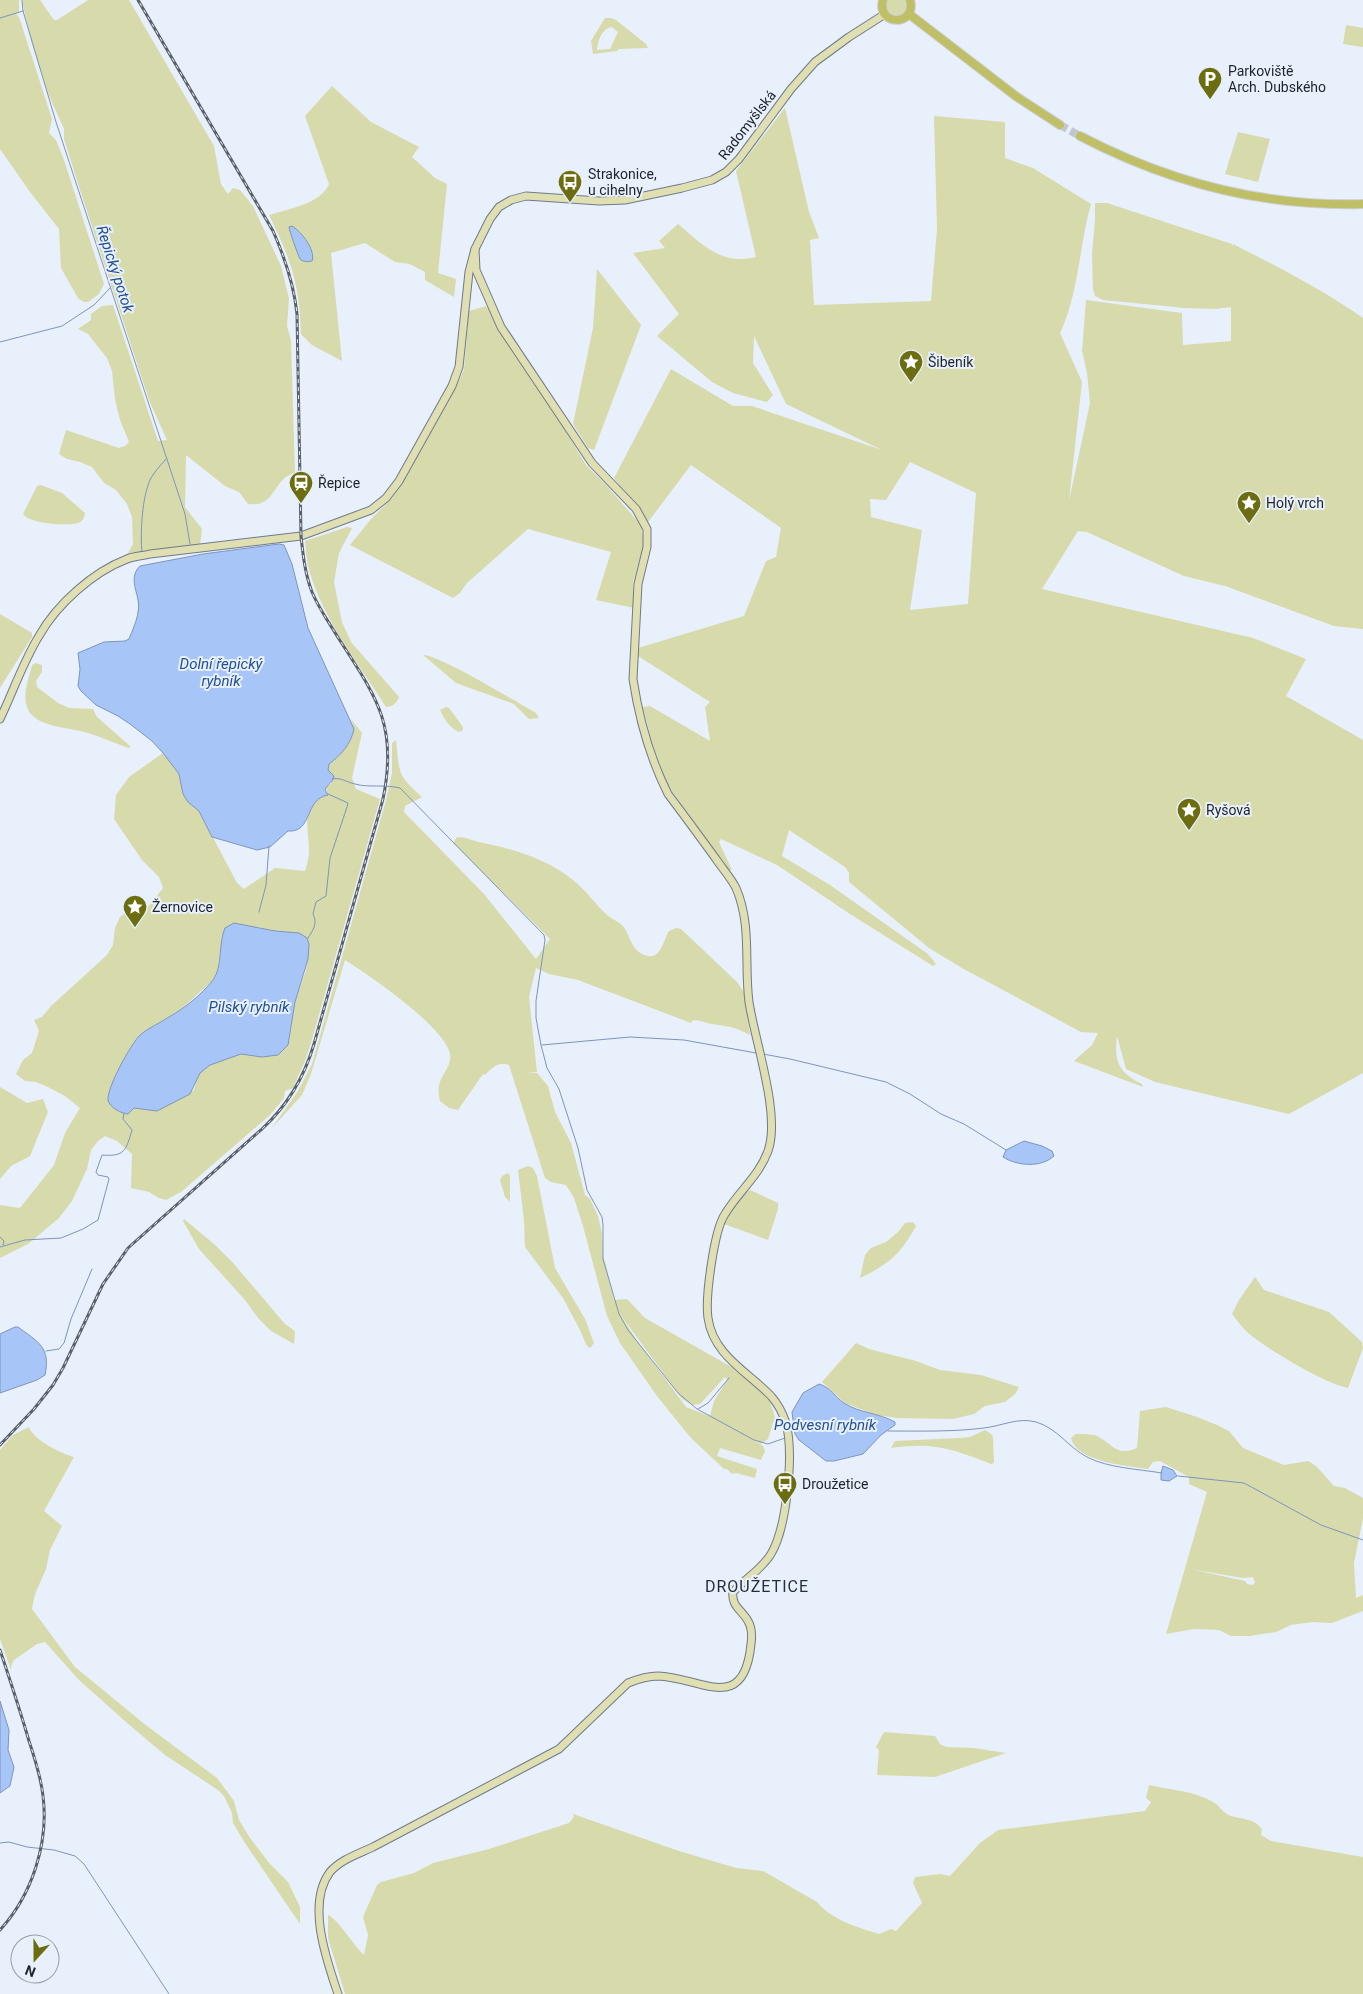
<svg xmlns="http://www.w3.org/2000/svg" width="1363" height="1994" font-family="Roboto,sans-serif">
<rect width="100%" height="100%" fill="#e8f0fb"/>
<!-- green -->
<g fill="#d7daab" fill-rule="evenodd">
<path d="M0,0H19V13L16,14L19,17L52,119L49,133L56,140L64,160L104,284L99,294L88,302H84L78,298L61,268L59,229L30,192L0,149Z"/>
<path d="M22,0H40L54,20H57L88,0H129L214,146L221,184L228,194L233,188L240,190L253,206L281,266L289,299L287,326L291,340L295,473C272,478 277,508 248,504L239,492L225,486L186,455L185,507L202,529L200,545L127,555L133,544L132,517L127,504L116,490L104,483L92,467L80,462L67,459L59,454L66,430L119,448L125,446L129,442L120,420L115,399L112,371L107,358L88,334L78,329L91,320V314L102,306L113,305L158,441L167,440L149,400L81,193L64,139V129L47,91L31,41Z"/>
<path d="M887,0H906C909,8 905,15 896,16C888,14 884,8 887,0Z"/>
<path d="M605,18H611L616,20L646,44L648,48L619,49L617,51L593,54L591,41ZM612,27L618,32L610,49L597,50C598,41 601,29 612,27Z"/>
<path d="M1346,25L1363,28V47L1343,44Z"/>
<path d="M332,86L371,122L419,147L412,157L435,178L447,184L438,273L456,279L454,297L425,280V272L410,264L395,262L365,243L331,253L342,361L312,345L301,334C300,309 298,285 289,261C284,245 276,230 269,215C288,209 321,204 329,184L305,116Z"/>
<path d="M785,108L809,212L819,238L810,240L814,305L931,301L937,229L934,116L1005,122V158L1033,168L1091,204C1079,246 1079,293 1060,333L1082,382L1069,501L1090,403L1087,373L1082,351L1086,300L1182,313L1183,345L1231,341V307L1216,309L1185,308L1103,300L1095,296L1093,289L1092,254L1095,219V203H1107L1232,244L1233,247V244C1278,267 1322,289 1363,318V629L1334,626L1225,586L1184,576L1087,532L1078,531L1042,589L1253,638L1306,659L1286,696L1363,740V1073L1289,1114L1155,1082L1126,1069L1117,1036C1114,1061 1118,1072 1142,1084L1143,1087L1074,1061L1092,1045L1098,1033L1081,1032L962,968L929,948L849,882V873L845,867L789,830L782,856L830,885L928,954L936,964L933,966L850,914L777,865L721,839L719,842L732,870H729L667,784L652,742L643,707L650,706L710,741L705,707L710,702L638,656V648L744,616L766,561L776,557L781,528L691,465L648,522L614,478L671,369L733,406H752L882,450L786,404L754,336L753,363L773,395L767,402L733,393L712,382L657,336L679,314L633,253L665,248L659,241L678,224C702,244 721,266 756,257L736,171ZM910,462L976,493L968,604L910,610L922,530L871,517L870,499L886,500Z"/>
<path d="M1238,132L1270,139L1258,182L1225,174Z"/>
<path d="M597,269L641,325L594,450L588,448L573,424L593,328Z"/>
<path d="M486,306L501,327L518,360L562,425L586,465L605,484L641,525L644,543L633,583L634,608L596,600L611,552L528,529L467,583L460,593L453,598L350,545L371,519L392,498L405,479L454,391L464,370L469,311Z"/>
<path d="M41,485L62,493L85,513C84,518 83,521 78,523C67,526 29,524 23,514L37,486Z"/>
<path d="M347,527L352,528L339,553L334,582L342,622L351,642L399,697C397,703 392,707 386,707C360,665 326,624 311,576C307,565 306,552 305,541Z"/>
<path d="M0,614L32,633V637L0,688Z"/>
<path d="M423,655C440,655 516,702 536,713L539,718L529,719L514,704L456,683Z"/>
<path d="M36,663L42,665V672L36,681L37,687L58,703L69,708L93,709L97,717L131,747L128,748C115,743 101,737 88,733C70,727 34,728 27,707C22,694 29,678 32,665Z"/>
<path d="M446,707L449,708L463,727V730L459,732C450,728 444,719 440,710Z"/>
<path d="M351,719L362,733L352,778L356,789L380,799L311,1043L305,1061L293,1088L285,1091L284,1098L270,1115L181,1192L166,1200L159,1198L149,1192L131,1188L132,1154L117,1141L105,1136L98,1141L91,1150L87,1169L72,1201L59,1218L28,1244L0,1258V1205L20,1208L54,1165L65,1133L80,1108L65,1096L50,1088L36,1082L25,1081L16,1074L23,1060L32,1053L39,1031L34,1020L42,1017L51,1006L107,955L113,945L115,928L120,917L125,913L139,911L149,906L163,888L159,877L142,860L114,819L116,795L129,777L163,753L179,774L183,794L188,802L199,811L237,883L244,889L275,868L305,871C307,864 309,858 309,852C309,825 299,810 327,793L326,787L332,783L328,770L329,764L339,756L354,729ZM258,927L275,931L299,933L309,950L306,970L295,1002L290,1036L278,1055C265,1058 255,1054 242,1054C234,1055 206,1065 201,1071C197,1076 196,1084 194,1090L157,1111L134,1108L114,1079L127,1053L139,1035L180,1010L211,982L215,976L218,967L222,935Z"/>
<path d="M396,740C400,773 396,774 422,797L405,806L404,812L484,894L536,959L550,939L453,843L457,837C465,837 471,840 479,842C513,849 545,858 573,880C586,890 595,904 607,915C612,919 619,922 623,926C630,934 631,954 649,956C661,958 664,939 669,931L676,928L681,929L737,982L744,992L750,1035C733,1026 730,1027 712,1024C706,1023 700,1020 693,1020L691,1023L578,980L549,974L536,968L529,997L537,1072L526,1073H537L548,1086L555,1112L571,1143L585,1195L590,1199L598,1216L602,1233L603,1256L606,1265L614,1300L627,1299L645,1318L735,1369L759,1389L770,1402L775,1417L768,1439L761,1444L751,1439L763,1446L765,1451L761,1460L720,1448L717,1456L757,1469L755,1478L736,1473L732,1474L727,1469H724L690,1437L657,1396L620,1343L607,1316L583,1226L574,1198L566,1185L551,1182L545,1178L509,1065C499,1061 492,1068 485,1075L483,1074L458,1110L449,1108L440,1101C439,1096 438,1091 439,1086C441,1074 452,1067 450,1054C445,1027 369,975 345,960L311,1074L302,1095L271,1129L298,1091L312,1064L386,800L392,773V743ZM620,1314L682,1399L692,1405L700,1404L725,1377L727,1380L714,1401L710,1416L749,1438L709,1416L686,1407L636,1339Z"/>
<path d="M0,1087L27,1103L43,1099L48,1112L30,1156L11,1166L0,1179Z"/>
<path d="M528,1166L533,1168L537,1176L555,1268L585,1319L594,1343L590,1348L587,1346L579,1328L563,1298L525,1247L524,1220L518,1170Z"/>
<path d="M508,1173L510,1176V1202L505,1197L500,1180L502,1176Z"/>
<path d="M750,1190L778,1203V1209L768,1240L724,1224C730,1211 738,1198 750,1190Z"/>
<path d="M184,1219L214,1244L234,1264L285,1324L295,1331L294,1344L271,1331L258,1318L245,1300L199,1249L183,1221Z"/>
<path d="M913,1222L916,1226C899,1256 890,1263 860,1278L865,1255L871,1248L886,1242L898,1232L905,1223Z"/>
<path d="M1255,1277L1264,1290L1329,1312L1362,1342L1363,1348L1348,1388C1325,1384 1265,1348 1247,1332C1242,1327 1237,1320 1232,1314L1239,1300Z"/>
<path d="M856,1343L869,1349L916,1361L940,1370L981,1375L1019,1387L1015,1394L1005,1402L985,1406L974,1414L953,1419L897,1418L876,1415L845,1403L822,1382Z"/>
<path d="M1166,1407L1197,1417L1217,1425L1229,1431L1243,1448L1284,1465L1308,1461L1316,1466L1334,1486L1345,1488L1363,1498V1518L1354,1563L1356,1598L1363,1595V1611L1332,1623L1313,1622L1291,1625L1276,1632L1249,1636H1231L1219,1630L1194,1629L1166,1634L1207,1492L1189,1484V1477L1160,1461L1153,1462L1148,1469C1128,1466 1076,1462 1071,1438L1076,1434C1082,1434 1091,1434 1097,1436C1113,1444 1116,1457 1137,1448L1140,1411ZM1190,1569L1243,1578L1253,1577L1255,1583L1252,1585L1247,1584L1245,1581Z"/>
<path d="M29,1427C32,1439 62,1454 74,1457L44,1511L62,1526L50,1550L46,1569L35,1594L32,1609L75,1667L147,1726L217,1778L234,1801L239,1820L250,1838L270,1864L288,1882L300,1907V1924L245,1843L233,1823L232,1813L224,1796L218,1790L165,1755L126,1722L79,1680L45,1642L37,1644L14,1660L12,1664L11,1670L0,1639V1450L13,1435Z"/>
<path d="M985,1430L991,1434L993,1437L994,1463L991,1464C952,1449 934,1442 891,1448L895,1441L959,1438L970,1437Z"/>
<path d="M884,1732L935,1736L940,1744L946,1747L974,1748L1006,1753L935,1777L877,1775L879,1750L876,1747Z"/>
<path d="M1149,1785C1170,1790 1195,1791 1213,1802C1221,1806 1222,1813 1231,1816C1241,1819 1257,1819 1262,1830L1261,1835L1271,1841L1363,1857V1994H345L328,1938V1915C337,1918 354,1946 364,1955L368,1935L363,1917L377,1885L381,1882L414,1873L433,1863L489,1849L569,1823L574,1817L573,1814L679,1851L736,1868L763,1871L817,1902C830,1919 859,1928 879,1934L891,1929L896,1931L922,1903L913,1883L915,1877L940,1874L950,1876L980,1843L998,1830L1145,1811L1151,1802L1146,1798Z"/>
</g>
<!-- water -->
<g fill="#a7c6f7" stroke="#7e95ba">
<path d="M292,226C302,232 316,251 312,261C308,262 303,262 300,259C298,255 289,230 289,227Z"/>
<path d="M279,544L284,545L292,564L308,628L354,729C351,744 341,755 329,764L328,770L334,776C333,783 327,784 325,790L328,795C304,799 313,833 288,831L270,847L257,850L212,837L199,811L188,802L183,794L179,774L163,753L152,741L130,724L118,716L96,705L81,691L78,686L80,669L78,653L104,642L125,641L129,639C132,631 137,621 138,612C142,596 126,580 140,566L203,554Z"/>
<path d="M234,923L275,931L299,933L307,938L309,944L308,959L295,1002L288,1045L278,1055L262,1057L241,1054L210,1065L200,1073L190,1094L157,1111L134,1108L128,1114C122,1114 109,1107 108,1100C107,1087 131,1044 140,1035C148,1028 160,1023 169,1017C185,1008 202,994 213,980C223,966 218,944 225,928Z"/>
<path d="M1024,1141L1042,1146L1052,1151L1054,1156C1041,1168 1017,1166 1003,1157L1006,1150Z"/>
<path d="M15,1327H18C38,1342 51,1347 45,1375L37,1380L0,1393V1334Z"/>
<path d="M819,1384C830,1387 835,1397 844,1403C859,1413 879,1413 895,1422V1425L881,1435L863,1454L834,1461H826L799,1440L795,1434L793,1420L792,1412L803,1393Z"/>
<path d="M1163,1466L1173,1470L1177,1476L1169,1481L1161,1480V1473Z"/>
<path d="M0,1701L9,1730L8,1750L14,1767L10,1786L0,1793Z"/>
</g>
<g fill="none" stroke-linecap="round" stroke-linejoin="round">
<!-- stream -->
<g stroke="#7e95ba" stroke-width="1">
<path d="M22,0L23,11L56,122L185,514L190,544"/>
<path d="M0,18L23,11"/>
<path d="M0,342L62,326L94,305L111,287"/>
<path d="M142,553C140,534 142,495 151,478C155,471 161,465 166,459"/>
<path d="M332,779C341,777 346,782 355,784C369,788 383,784 400,788L544,935L545,940L536,1001V1018L541,1045L547,1068L559,1089L578,1148L587,1190L602,1217L603,1225V1259L619,1314L628,1330L678,1393L697,1409L754,1440L768,1444L785,1438"/>
<path d="M259,912L266,885L269,846"/>
<path d="M308,938C313,930 318,924 313,914L316,902L326,896L330,858L347,807L348,803L328,794"/>
<path d="M542,1045L630,1037L684,1040L756,1053"/>
<path d="M763,1054L790,1059L886,1082L910,1094L941,1114L964,1124L1006,1150"/>
<path d="M0,1237L4,1241L3,1245"/>
<path d="M0,1247L25,1240L61,1238L83,1229L98,1220L109,1179L108,1177L98,1175L96,1172L102,1155C125,1157 126,1150 132,1130L123,1119L124,1113"/>
<path d="M46,1351L59,1349L64,1343L71,1319L92,1269"/>
<path d="M698,1409L708,1403L729,1378"/>
<path d="M888,1431C920,1431 952,1432 984,1428C1002,1426 1018,1417 1036,1422C1057,1428 1068,1447 1087,1457C1108,1468 1138,1469 1162,1473"/>
<path d="M1178,1476L1244,1483L1321,1525L1363,1540"/>
<path d="M0,1843L9,1842L27,1847L54,1850L75,1856L84,1864L169,1994"/>
</g>
<!-- primary-tunnel -->
<path stroke="#c0c7d1" stroke-width="8" stroke-dasharray="8 4" stroke-linecap="butt" d="M1060,125L1080,136"/>
<defs>
<g id="secondary">
<path d="M0,719C13,692 23,662 39,636C57,604 93,572 127,559C134,556 143,556 150,554L301,536L371,510L386,498L399,481L452,386L459,367L469,272L475,249L490,219L499,207L511,200L526,196L599,201L625,200L682,188L712,180L726,172L739,159L791,89L815,62L849,37L885,14"/>
<path d="M338,1994C327,1961 306,1904 330,1872C340,1860 358,1854 373,1847L559,1749L628,1683C638,1679 647,1676 658,1676C700,1677 744,1716 751,1644C752,1637 752,1628 748,1621C742,1610 731,1606 733,1592C745,1579 762,1569 771,1554C787,1527 794,1454 786,1423C783,1414 778,1404 771,1396C748,1372 713,1355 708,1318C705,1298 714,1230 725,1214C738,1192 759,1176 768,1151C781,1115 755,1042 749,1002C744,964 752,925 736,888C731,878 722,868 716,859C700,837 684,815 668,794C650,758 639,719 633,679L638,584L647,547V529L636,509L592,463L501,327L476,270L475,249"/>
</g>
<g id="primary">
<path d="M883,0C876,26 917,27 910,0"/>
<path d="M909,14L1017,97L1060,125"/>
<path d="M1080,136C1168,182 1263,207 1363,204"/>
</g>
</defs>
<!-- secondary casing -->
<use href="#secondary" stroke="#6f7a8b" stroke-width="9"/>
<!-- primary casing -->
<use href="#primary" stroke="#cecfd0" stroke-width="10"/>
<!-- secondary -->
<use href="#secondary" stroke="#dfdfb2" stroke-width="7"/>
<!-- primary -->
<use href="#primary" stroke="#bebf66" stroke-width="8"/>
<defs>
<g id="rail">
<path d="M0,1445L34,1409L53,1385L63,1368L103,1284L128,1248L262,1129C288,1105 304,1078 314,1044L383,799C398,726 377,698 339,639C330,624 319,609 312,592C305,574 303,555 301,536L297,314C294,285 285,258 273,231L138,0"/>
<path d="M0,1650C10,1680 20,1710 29,1741C35,1759 41,1777 43,1796C49,1843 32,1895 0,1930"/>
</g>
</defs>
<!-- rail casing -->
<use href="#rail" stroke="#5a6068" stroke-width="3"/>
<!-- rail -->
<use href="#rail" stroke="#e8f0fb" stroke-width="1" stroke-dasharray="4" stroke-linecap="butt"/>
</g>
<!-- icons -->
<defs>
<symbol id="parking-pin" viewBox="-11 -11 22 30"><path d="M0 17L-7.5 6A9.5 9.5 0 1 1 7.5 6Z" fill="#6c6d10" stroke="#e8f0fb"/><path d="M-3.5-5.5H1a3.5 3.5 0 0 1 0 7H-1V5.5H-3.5ZM-1-3.4V-.6H.8a1.4 1.4 0 0 0 0-2.8Z" fill="#fff"/></symbol>
<symbol id="bus-pin" viewBox="-11 -11 22 30"><path d="M0 17L-7.5 6A9.5 9.5 0 1 1 7.5 6Z" fill="#6c6d10" stroke="#e8f0fb"/><path d="M-5-6H5V4H4V6H2V4H-2V6H-4V4H-5ZM-3.5-4V0h7V-4ZM-3.5 1.2v1.5H-2V1.2ZM2 1.2v1.5H3.5V1.2Z" fill="#fff"/></symbol>
<symbol id="sight-pin" viewBox="-11 -11 22 30"><path d="M0 17L-7.5 6A9.5 9.5 0 1 1 7.5 6Z" fill="#6c6d10" stroke="#e8f0fb"/><path d="M0-6L1.8-2.2L6-1.7L2.9 1.2L3.7 5.4L0 3.3L-3.7 5.4L-2.9 1.2L-6-1.7L-1.8-2.2Z" fill="#fff"/></symbol>
<symbol id="station-pin" viewBox="-11 -11 22 30"><path d="M0 17L-7.5 6A9.5 9.5 0 1 1 7.5 6Z" fill="#6c6d10" stroke="#e8f0fb"/><path d="M-3-6H3Q5-6 5-4V2Q5 4 3 4L4.5 6H3L1.5 4h-3L-3 6H-4.5L-3 4Q-5 4-5 2V-4Q-5-6-3-6ZM-3.5-4v3h7v-3ZM-3.5 1v1.5H-2V1ZM2 1v1.5H3.5V1Z" fill="#fff"/></symbol>
</defs>
<g fill-rule="evenodd">
<use href="#parking-pin" x="1196" y="65" width="28" height="38"/>
<use href="#bus-pin" x="556" y="168" width="28" height="38"/>
<use href="#sight-pin" x="897" y="348" width="28" height="38"/>
<use href="#station-pin" x="287" y="469" width="28" height="38"/>
<use href="#sight-pin" x="1235" y="489" width="28" height="38"/>
<use href="#sight-pin" x="1175" y="796" width="28" height="38"/>
<use href="#sight-pin" x="121" y="893" width="28" height="38"/>
<use href="#bus-pin" x="771" y="1470" width="28" height="38"/>
</g>
<g text-anchor="middle" stroke-width="4" stroke-linejoin="round" paint-order="stroke">
<!-- poi labels -->
<g font-size="14" fill="#1e232a" stroke="#e8f0fb" text-anchor="start">
<text x="1228" y="76">Parkoviště<tspan x="1228" dy="16">Arch. Dubského</tspan></text>
<text x="588" y="179">Strakonice,<tspan x="588" dy="16">u cihelny</tspan></text>
<text x="928" y="367">Šibeník</text>
<text x="318" y="488">Řepice</text>
<text x="1266" y="508">Holý vrch</text>
<text x="1206" y="815">Ryšová</text>
<text x="152" y="912">Žernovice</text>
<text x="802" y="1489">Droužetice</text>
</g>
<!-- street labels -->
<g font-size="14" fill="#1e232a" stroke="#e8f0fb">
<text transform="translate(747 125) rotate(-52)" y="5">Radomyšlská</text>
</g>
<!-- water labels -->
<g font-size="15" font-style="italic" fill="#224f96" stroke="#e8f0fb">
<text transform="translate(115 269) rotate(72)" y="5">Řepický potok</text>
<text x="221" y="669">Dolní řepický<tspan x="221" dy="17">rybník</tspan></text>
<text x="249" y="1012">Pilský rybník</text>
<text x="825" y="1430">Podvesní rybník</text>
</g>
<!-- quarter labels -->
<g font-size="16" letter-spacing="1" fill="#252e3d" stroke="#e8f0fb">
<text x="757" y="1592">DROUŽETICE</text>
</g>
</g>
<!-- north arrow -->
<g transform="translate(35 1959) rotate(201)"><circle r="24" fill="#e8f0fb" stroke="#979ea7"/>
<path d="M0-4L9 19L0 12L-9 19Z" fill="#6c6d10"/>
<text y="-8" font-size="14" font-weight="bold" text-anchor="middle" fill="#1e232a">N</text>
</g>
</svg>
